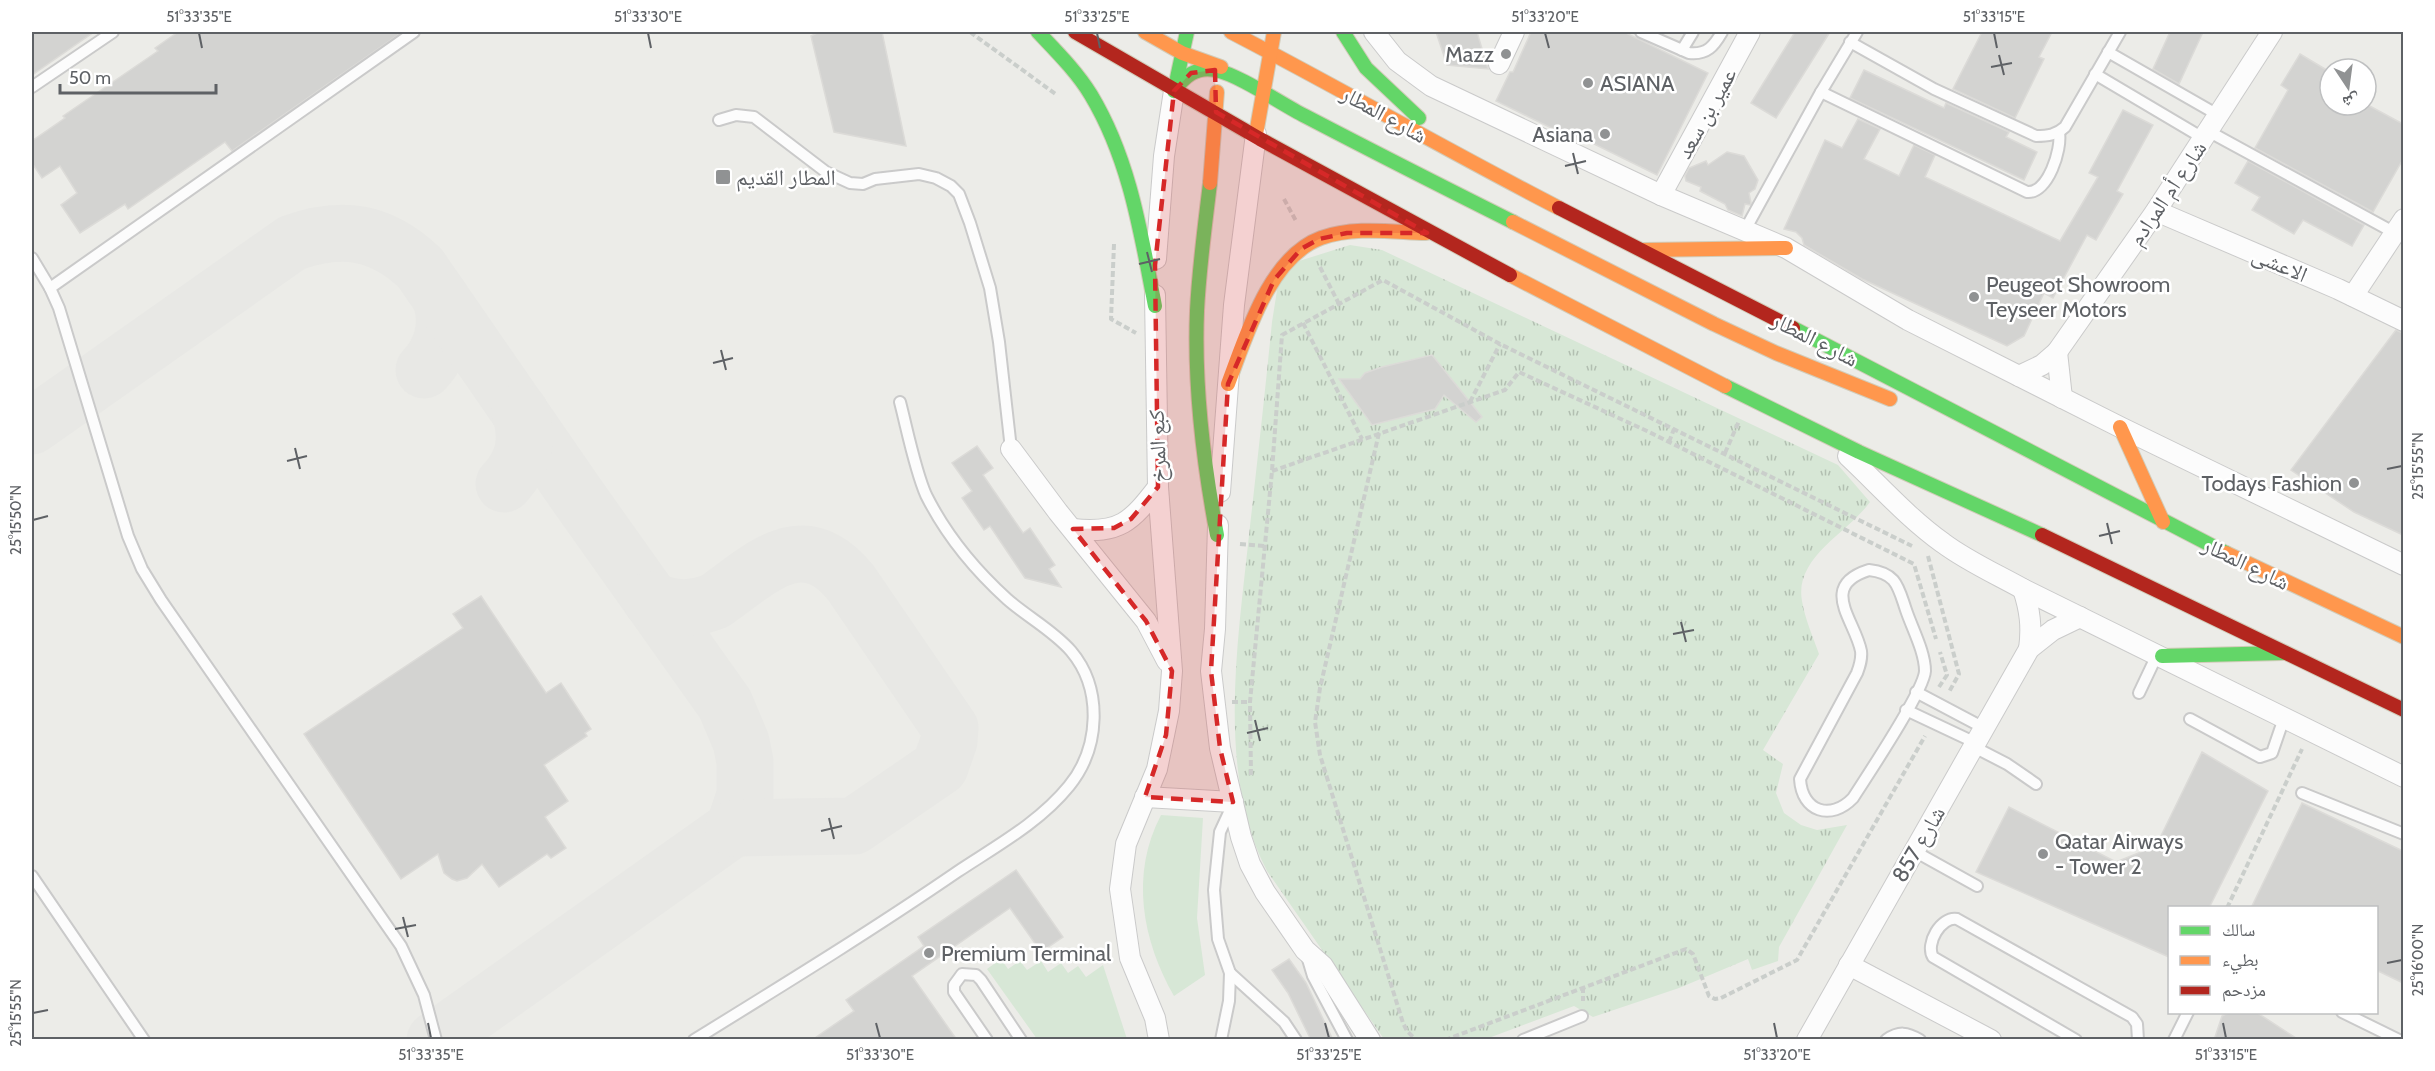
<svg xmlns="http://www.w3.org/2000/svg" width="2435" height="1071" font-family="Cabin,'Noto Naskh Arabic',sans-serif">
<defs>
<pattern id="park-tufts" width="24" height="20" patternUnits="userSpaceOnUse" patternTransform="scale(1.5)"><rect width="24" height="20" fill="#d7e7d6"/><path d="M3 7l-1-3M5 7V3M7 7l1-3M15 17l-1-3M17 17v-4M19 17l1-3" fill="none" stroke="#b2bfb1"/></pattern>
</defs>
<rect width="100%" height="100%" fill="#ecece8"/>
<!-- grass -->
<g fill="#d7e7d6">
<path d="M1161,815L1203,818L1197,918L1205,975L1174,996C1142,940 1130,874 1161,815Z"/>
<path d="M1001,959L1008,969L1020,961L1027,970L1041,961L1048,972L1061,963L1068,973L1078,966L1086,977L1103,965L1127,1039H1037L987,969Z"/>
</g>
<!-- park -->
<path fill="url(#park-tufts)" d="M1350,245L1382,250L1838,465L1870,502C1848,533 1794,557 1802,601C1805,619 1813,637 1819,654L1763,750L1783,764L1776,793L1784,813L1801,825L1817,830L1847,825L1779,947L1778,961L1752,970L1748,959L1679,988L1593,1017L1574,1006L1486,1039H1384L1267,871C1216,773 1238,641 1249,535C1257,464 1265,393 1272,322L1278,284L1299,261Z"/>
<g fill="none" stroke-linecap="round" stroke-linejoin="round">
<!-- taxiway -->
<g stroke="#e8e8e5" stroke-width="57">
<path d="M424,370C443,350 449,326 441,299"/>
<path d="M32,426L292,243C342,225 381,231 420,268L576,494L725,704L741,742L745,762V795L734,828L435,1040"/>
<path d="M504,484C524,463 529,439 520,412"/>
<path d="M651,600C673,610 693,610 715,601C762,568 803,524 851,583L950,728L949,741L940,767L854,826L734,828"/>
</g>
</g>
<!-- building -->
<g fill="#d3d3d1" stroke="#dcdbd8" stroke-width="1.5">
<path d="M32,32H94L32,75Z"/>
<path d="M178,32H402L232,151L225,142L128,209L125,204L80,233L61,205L77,193L60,166L42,178L32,163V141L65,118L63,116L158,51L155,48Z"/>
<path d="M819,32H882L906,146L834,132L811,36Z"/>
<path d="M1436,32H1477L1488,69L1447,65Z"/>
<path d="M1531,32H1624L1708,73L1657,175L1578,136L1576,140L1496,101L1510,72H1513Z"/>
<path d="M1795,32H1830L1776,118L1751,103Z"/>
<path d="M1982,32H2052L2039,57L2044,59L2015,118L1953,89Z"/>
<path d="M2170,32H2203L2179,84L2153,69Z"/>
<path d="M2300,54L2330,72V105H2368L2403,124V159L2373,212L2255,148L2288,90L2281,85Z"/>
<path d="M1864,70L1944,108L1946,103L2009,132L2006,137L2037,152L2024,180L1850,98Z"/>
<path d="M2123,110L2153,125L2117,191L2123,194L2096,240L2087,235L2053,298L2044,293L2024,336L2007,346L1862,279L1804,245L1802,238L1796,232L1784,229L1825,140L1842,148L1858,119L1880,129L1864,159L1899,176L1914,145L1935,155L1925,177L2060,241L2098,177L2089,173Z"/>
<path d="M1727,152L1744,156L1758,180L1755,189L1749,193L1751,203L1750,205L1745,204L1742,216L1728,210L1725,204L1700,191L1701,187L1686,181L1685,176L1689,168L1706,161L1708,165Z"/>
<path d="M2248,161L2364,225L2352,246L2303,220L2294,234L2252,210L2260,197L2235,183Z"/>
<path d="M2396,330L2403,333V535L2354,512L2291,470Z"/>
<path d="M1432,355L1482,417L1476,422L1444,395L1435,409L1372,425L1339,379H1360L1365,373L1382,367Z"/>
<path d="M977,446L993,468L983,475L1023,533L1030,528L1055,565L1049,569L1061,587L1025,578L990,526L984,530L962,498L972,491L952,463Z"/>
<path d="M481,596L546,693L561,683L591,729L585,733L587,736L544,765L568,801L545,817L566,848L551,858L547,854L499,887L482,864L467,878L457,881L452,879L444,873L438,854L401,879L304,734L463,628L453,614Z"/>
<path d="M2202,752L2268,791L2209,908H2169V957L1976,872L2009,807L2116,862L2156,846Z"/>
<path d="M2302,803L2403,851V983L2376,970V908H2251Z"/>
<path d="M1016,870L1063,937L1041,952L1010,908L912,976L957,1040H812L854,1011L846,1000L924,946L918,937Z"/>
<path d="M1289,959L1306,983L1333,1040H1311L1288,993L1272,970Z"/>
<path d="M2230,1012H2256L2299,1040H2214L2222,1016Z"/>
</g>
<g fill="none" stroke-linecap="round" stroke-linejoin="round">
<defs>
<g id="lane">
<path d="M1641,32L1689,53C1707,55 1714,46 1722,32"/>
<path d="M1850,42L1934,89L2036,136C2048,136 2056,135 2065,127L2120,32"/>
<path d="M1682,50L1693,32"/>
<path d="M2108,52L2218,115"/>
<path d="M2095,74L2203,138"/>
<path d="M32,87L113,32"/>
<path d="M1821,92L2027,192C2048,194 2062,149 2059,133"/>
<path d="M719,120L736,115L754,117L826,172L850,183L863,184L875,179L919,174L936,178L951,186L959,194L970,223L990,288L999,342L1011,449"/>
<path d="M2208,131L2395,233"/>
<path d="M1745,230L1821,92L1857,32"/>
<path d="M32,258L50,288L59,308L128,536L142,569L161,600L401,946L424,995L436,1040"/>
<path d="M50,288L414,32"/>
<path d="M1869,570C1897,573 1898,587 1906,610C1912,628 1925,652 1925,671C1924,691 1867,776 1853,798C1831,821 1802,812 1800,779L1857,673C1860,665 1862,659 1861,651C1855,620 1818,586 1869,570Z"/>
<path d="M1916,692L1984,728"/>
<path d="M2139,693L2157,655"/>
<path d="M1906,710L1976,743"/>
<path d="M2190,719L2260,757L2272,753L2284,718"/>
<path d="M1974,747L2007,764L2036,784"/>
<path d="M2302,793L2404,834"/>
<path d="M1914,851L1977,886"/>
<path d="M32,876L144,1040"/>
<path d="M1307,956L1313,976L1347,1040"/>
<path d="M1230,973L1284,1022L1296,1040"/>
<path d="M2342,1012L2399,1040"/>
<path d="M694,1040C783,985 871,931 957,872C996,846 1039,823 1069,786C1100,748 1103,689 1071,651C1054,631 1026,616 1007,599C974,569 946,535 926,495C915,470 907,429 900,402"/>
<path d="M987,1040L954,992V985L962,974L976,975L981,980L1021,1040"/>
<path d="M1221,1040L1229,1001L1230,973L1218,939L1214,890L1220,832L1232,806"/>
<path d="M1523,1040L1582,1016"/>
<path d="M1886,1040C1899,1031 1907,1032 1920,1040"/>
<path d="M2076,1040L1933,957C1925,944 1941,916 1957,919L2132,1017L2137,1024L2138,1040"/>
<path d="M2174,1040L2188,1012"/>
</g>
<g id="street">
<path d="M1374,32L1397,61L1431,86L1661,195L1786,248L1908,320L2120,427L2404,565"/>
<path d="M1499,64L1514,32"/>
<path d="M1661,195L1750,32"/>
<path d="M2156,211L2338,289L2404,321"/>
<path d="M1156,259L1164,156L1174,91"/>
<path d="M1155,295L1158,487L1172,671L1169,711L1157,769L1126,844L1120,889L1130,958L1155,1018L1159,1040"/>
<path d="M2353,296L2404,219"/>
<path d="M2057,352L2062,398"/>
<path d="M2019,376L2042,365L2057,352L2156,211L2272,32"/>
<path d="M1011,449L1058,512L1146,621L1167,661"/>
<path d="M1848,456C1879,485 1908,518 1943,543C1967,561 1996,574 2023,589L2404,777"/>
<path d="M1220,492L1234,305L1256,134"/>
<path d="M1218,525L1215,629L1211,671L1220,748L1241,837L1250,864L1265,892L1305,950L1323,966L1370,1040"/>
<path d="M1073,529C1120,534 1131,522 1158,487"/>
<path d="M2023,589C2030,610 2032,627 2029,649"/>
<path d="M1145,797L1233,802"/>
<path d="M1849,965L1991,1040"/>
<path d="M1807,1040L2029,649L2053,630L2080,617"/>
</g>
<g id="fast">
<path d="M1038,32C1057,52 1077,72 1091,95C1130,160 1141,234 1155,306"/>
<path d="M1343,32L1366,68L1419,118"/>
<path d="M1177,78L1187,32"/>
<path d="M1174,91C1184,77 1196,66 1215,70C1240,75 1281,104 1305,116C1374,152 1443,187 1513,222"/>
<path d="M1210,183C1205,226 1199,268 1197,311C1194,386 1203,461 1217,535"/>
<path d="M1793,328L2226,553"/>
<path d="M1725,386L1859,452L2042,535"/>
<path d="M2162,656L2283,653"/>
</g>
<g id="slow">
<path d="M1145,32L1182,53L1221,67"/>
<path d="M1231,32C1341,89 1448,151 1559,208"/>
<path d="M1256,134L1274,32"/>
<path d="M1210,183L1217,92"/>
<path d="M1513,222L1714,324L1776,353L1890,399"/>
<path d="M1644,250L1786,248"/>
<path d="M1510,275L1725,386"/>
<path d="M1228,384C1246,337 1269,257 1321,238C1354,226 1392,232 1426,233"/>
<path d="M2120,427L2163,522"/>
<path d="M2226,553L2404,637"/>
</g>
<g id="jam">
<path d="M1075,32L1260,139L1510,275"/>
<path d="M1559,208L1793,328"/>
<path d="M2042,535L2404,710"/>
</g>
</defs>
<!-- lane casing -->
<use href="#lane" stroke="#cacaca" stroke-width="14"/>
<!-- street casing -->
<use href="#street" stroke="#cacaca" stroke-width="22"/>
<!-- fast casing -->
<use href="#fast" stroke="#d2ccb9" stroke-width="16"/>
<!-- slow casing -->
<use href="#slow" stroke="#d2ccb9" stroke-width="16"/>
<!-- jam casing -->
<use href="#jam" stroke="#d2ccb9" stroke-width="16"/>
<!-- path -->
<g stroke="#cacecb" stroke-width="4" stroke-dasharray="6 3" stroke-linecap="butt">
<path d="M970,32L1057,95"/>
<path d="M1284,199L1296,221"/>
<path d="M1114,244L1111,319L1136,333"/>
<path d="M1320,267L1339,304"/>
<path d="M1303,323L1362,439"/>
<path d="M1470,402L1500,344"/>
<path d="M1379,433L1320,688L1315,722L1320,755L1403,1023L1407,1031L1416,1040"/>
<path d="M1669,442L1674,429"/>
<path d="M1725,453L1739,421"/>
<path d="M1272,471L1505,390L1519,372L1649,432L1914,564L1936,639"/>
<path d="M1240,544L1264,546"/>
<path d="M1928,556L1959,674L1949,692"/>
<path d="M1939,687L1947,675L1940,652"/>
<path d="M1232,702H1250"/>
<path d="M1251,775L1250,702L1272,471L1282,335L1383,280L1500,344L1912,546"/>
<path d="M2227,908L2302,749"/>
<path d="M1583,987V1001"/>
<path d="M1445,1040L1686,949L1693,954L1709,996L1715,999L1721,998L1797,960L1925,736"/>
</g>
<!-- lane -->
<use href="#lane" stroke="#fcfcfc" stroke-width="10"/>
<!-- street -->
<use href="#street" stroke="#fcfcfc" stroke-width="20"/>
<!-- fast -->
<use href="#fast" stroke="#63d668" stroke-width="14"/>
<!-- slow -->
<use href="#slow" stroke="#ff974d" stroke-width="14"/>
<!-- jam -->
<use href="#jam" stroke="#b3261e" stroke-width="14"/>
</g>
<!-- marked area -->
<path fill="#d62828" fill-opacity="0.2" stroke="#d62828" stroke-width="4.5" stroke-dasharray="12 8" stroke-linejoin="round" d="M1215,70L1216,112L1427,233H1347L1319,239L1301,249L1274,280L1228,384L1211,671L1220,748L1233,802L1145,797L1166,735L1172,671L1146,621L1073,529L1114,528L1131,519L1158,487L1155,265L1174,91L1191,73Z"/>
<!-- ticks -->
<path fill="none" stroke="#5e6165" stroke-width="2" d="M199,33L202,48M648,33L651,48M1097,33L1100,48M1545,33L1549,48M1994,33L1997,48M1999,55L2004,75M1991,67L2012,63M1573,153L1578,174M1565,166L1586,161M1147,252L1152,272M1139,264L1160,259M721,350L726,370M713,363L733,358M295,448L300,469M287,461L307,456M2387,469L2402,466M33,520L48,516M2107,523L2112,544M2099,536L2120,531M1681,622L1686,642M1673,634L1694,630M1255,720L1260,741M1247,733L1268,728M829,818L834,839M821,831L842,826M403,917L408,937M395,929L416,925M2387,963L2402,960M33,1013L48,1010M428,1023L431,1038M876,1023L880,1038M1325,1023L1329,1038M1774,1023L1777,1038M2223,1023L2226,1038"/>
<!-- markers -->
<g fill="#909293" stroke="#fff" stroke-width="2">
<circle cx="1506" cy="54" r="6"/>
<circle cx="1588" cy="83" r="6"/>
<circle cx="1605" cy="134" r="6"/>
<rect x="715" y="169" width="16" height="16" rx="3"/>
<circle cx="1974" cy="297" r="6"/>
<circle cx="2354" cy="483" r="6"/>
<circle cx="2043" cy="854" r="6"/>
<circle cx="929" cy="953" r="6"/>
</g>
<g text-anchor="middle" stroke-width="5" stroke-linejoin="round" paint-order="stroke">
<!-- poi labels -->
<g font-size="22" fill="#5e6165" stroke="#fff" text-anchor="start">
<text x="1494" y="62" text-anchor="end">Mazz</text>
<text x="1600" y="91">ASIANA</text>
<text x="1593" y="142" text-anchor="end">Asiana</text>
<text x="736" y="185">المطار القديم</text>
<text x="1986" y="292">Peugeot Showroom<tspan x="1986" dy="25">Teyseer Motors</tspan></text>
<text x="2342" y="491" text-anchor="end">Todays Fashion</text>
<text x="2055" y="849">Qatar Airways<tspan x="2055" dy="25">- Tower 2</tspan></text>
<text x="941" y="961">Premium Terminal</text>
</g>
<!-- street labels -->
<g font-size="22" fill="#5e6165" stroke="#fff">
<text transform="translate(1706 113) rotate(-61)" y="8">عمير بن سعد</text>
<text transform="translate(1384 114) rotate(29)" y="8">شارع المطار</text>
<text transform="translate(2167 193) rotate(-56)" y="8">شارع أم المرادم</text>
<text transform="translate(2280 264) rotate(23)" y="8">الاعشى</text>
<text transform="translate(1815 339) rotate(27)" y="8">شارع المطار</text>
<text transform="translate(1157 446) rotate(-92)" y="8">كبع المرخ</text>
<text transform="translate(2246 563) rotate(26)" y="8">شارع المطار</text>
<text transform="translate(1918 844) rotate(-60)" y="8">شارع 857</text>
</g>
</g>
<!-- border -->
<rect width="2435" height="1071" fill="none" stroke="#ffffff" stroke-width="66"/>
<!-- legend -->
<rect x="2168" y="906" width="210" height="108" fill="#ffffff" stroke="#bfc0c1" stroke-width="1.5"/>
<rect x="2180" y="926" width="30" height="9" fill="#63d668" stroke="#bfc0c1" stroke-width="1.5"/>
<text x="2222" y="936" font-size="18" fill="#5e6165">سالك</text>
<rect x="2180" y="956" width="30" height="9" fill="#ff974d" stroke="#bfc0c1" stroke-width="1.5"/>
<text x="2222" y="966" font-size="18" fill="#5e6165">بطيء</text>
<rect x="2180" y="986" width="30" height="9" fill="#b3261e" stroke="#bfc0c1" stroke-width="1.5"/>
<text x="2222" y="996" font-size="18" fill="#5e6165">مزدحم</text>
<!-- north arrow -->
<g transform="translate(2348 87) rotate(167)"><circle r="28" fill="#ffffff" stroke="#bfc0c1" stroke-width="1.5"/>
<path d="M0-4.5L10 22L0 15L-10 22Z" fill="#909293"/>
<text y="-9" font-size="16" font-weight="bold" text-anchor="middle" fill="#5e6165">ش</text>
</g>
<!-- scale -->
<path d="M60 84v9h156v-9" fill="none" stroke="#5e6165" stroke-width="3"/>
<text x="69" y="84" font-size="18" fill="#5e6165" stroke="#ffffff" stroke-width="4.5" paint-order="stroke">50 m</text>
<rect x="33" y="33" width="2369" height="1005" fill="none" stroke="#5e6165" stroke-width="2"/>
<g font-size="15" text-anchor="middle" fill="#5e6165">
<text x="199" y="22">51°33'35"E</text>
<text x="648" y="22">51°33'30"E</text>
<text x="1097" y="22">51°33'25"E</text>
<text x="1545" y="22">51°33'20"E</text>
<text x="1994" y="22">51°33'15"E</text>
<text transform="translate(2418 466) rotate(-90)" y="5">25°15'55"N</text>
<text transform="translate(16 520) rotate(-90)" y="5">25°15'50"N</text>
<text transform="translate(2418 960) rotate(-90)" y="5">25°16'00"N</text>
<text transform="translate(16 1013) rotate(-90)" y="5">25°15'55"N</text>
<text x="431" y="1060">51°33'35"E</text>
<text x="880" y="1060">51°33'30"E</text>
<text x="1329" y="1060">51°33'25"E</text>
<text x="1777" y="1060">51°33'20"E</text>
<text x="2226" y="1060">51°33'15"E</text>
</g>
</svg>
